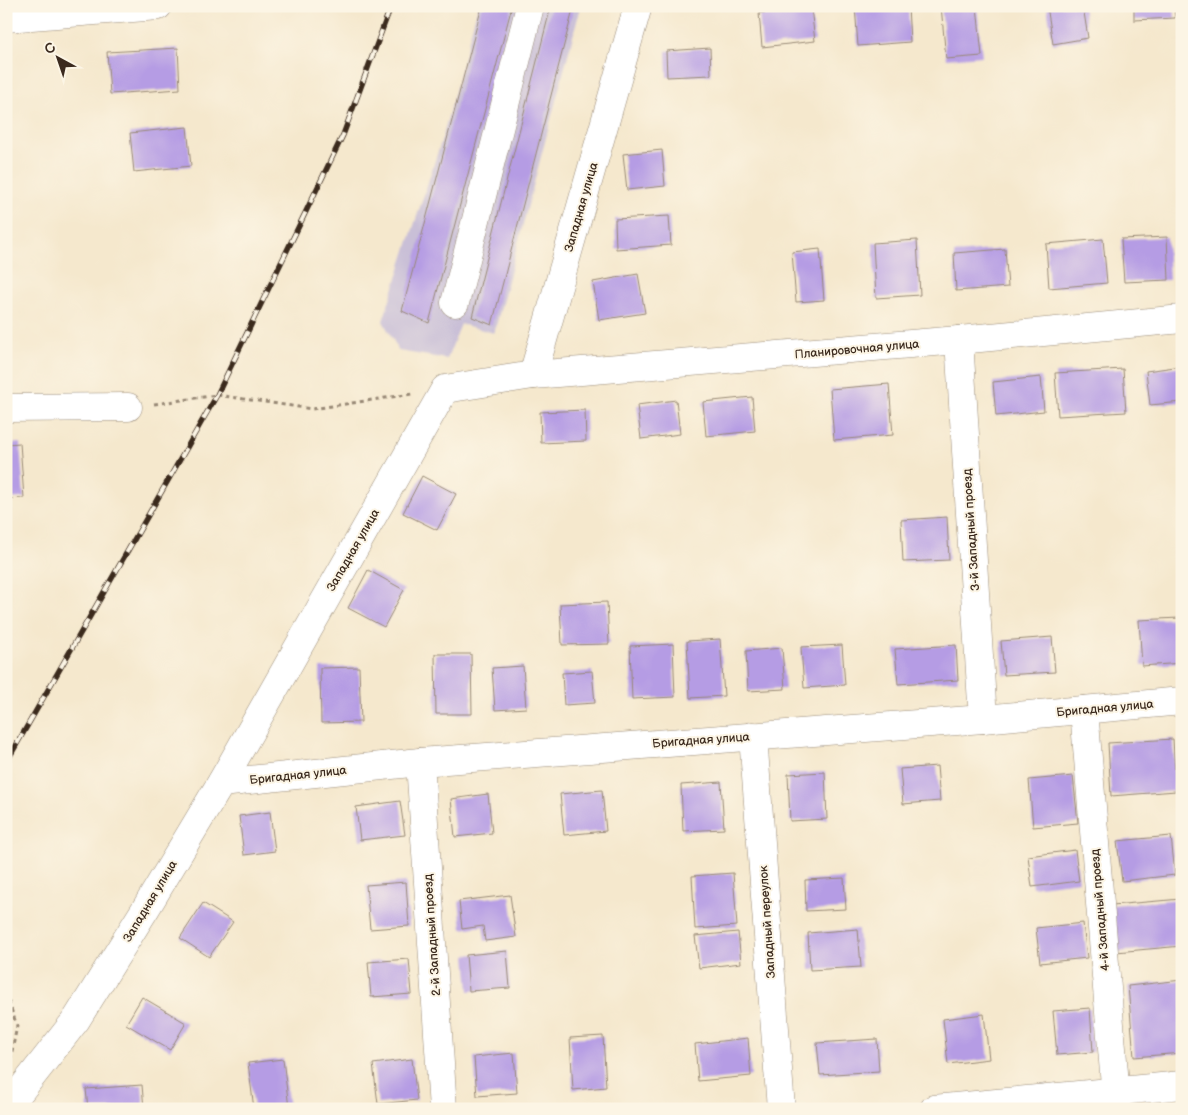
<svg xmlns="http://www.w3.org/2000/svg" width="1188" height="1115" font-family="'Balsamiq Sans',sans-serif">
<rect width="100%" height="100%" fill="#fcf5e5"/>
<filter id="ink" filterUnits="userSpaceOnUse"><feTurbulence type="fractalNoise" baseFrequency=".02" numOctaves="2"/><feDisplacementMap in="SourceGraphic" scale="10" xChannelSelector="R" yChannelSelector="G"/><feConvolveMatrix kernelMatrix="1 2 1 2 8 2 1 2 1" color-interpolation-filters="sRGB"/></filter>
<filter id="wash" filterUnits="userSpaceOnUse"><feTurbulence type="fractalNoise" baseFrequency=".0096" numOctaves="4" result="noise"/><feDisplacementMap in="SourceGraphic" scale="20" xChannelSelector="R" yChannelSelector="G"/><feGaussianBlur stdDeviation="1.12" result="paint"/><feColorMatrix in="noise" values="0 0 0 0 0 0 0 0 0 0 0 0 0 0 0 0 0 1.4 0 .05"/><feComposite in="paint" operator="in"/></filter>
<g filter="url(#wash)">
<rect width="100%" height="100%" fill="#f5e8cd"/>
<!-- industrial -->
<path fill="#c9bfd7" d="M478,6H581L494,333L461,324L447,359L399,351L383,321L442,139Z"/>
<g id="blocks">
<!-- building -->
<g fill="#b59ce4">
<path d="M482,6H512L429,323L402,311Z"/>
<path d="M551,6H574L492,325L472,317Z"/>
<path d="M855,6H908L910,42L858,46Z"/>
<path d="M941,6H977L982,56L946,59Z"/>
<path d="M1047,6H1083L1088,38L1053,44Z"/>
<path d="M1134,6H1174L1175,18L1134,20Z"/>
<path d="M811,8L815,41L762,47L759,13Z"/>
<path d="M178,48L180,89L110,94L107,52Z"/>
<path d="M710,48L711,75L667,77L666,51Z"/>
<path d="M187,127L191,166L134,172L130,133Z"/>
<path d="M662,150L665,186L627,190L623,154Z"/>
<path d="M669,216L671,245L616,249L615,219Z"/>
<path d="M1167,237L1169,280L1124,282L1121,239Z"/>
<path d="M1103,239L1107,283L1049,288L1046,244Z"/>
<path d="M917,240L920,295L876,298L873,243Z"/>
<path d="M820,249L824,300L796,302L792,252Z"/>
<path d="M1005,249L1008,287L956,291L954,253Z"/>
<path d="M638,274L645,313L599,320L593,282Z"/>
<path d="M1182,366V402L1150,405L1146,371Z"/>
<path d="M1123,369L1126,412L1058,416L1055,373Z"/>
<path d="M1041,377L1044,411L996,416L993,382Z"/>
<path d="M889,384L893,435L834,440L830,389Z"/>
<path d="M752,397L755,431L706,436L703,402Z"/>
<path d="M676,400L680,434L641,439L637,405Z"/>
<path d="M585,410L586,441L541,443L540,412Z"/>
<path d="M20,443L24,498L6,499V444Z"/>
<path d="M422,476L456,494L437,530L403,513Z"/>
<path d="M947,517L949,560L903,562L901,520Z"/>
<path d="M368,570L404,590L384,627L348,608Z"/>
<path d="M607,602L609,644L562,645L560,604Z"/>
<path d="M1179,618L1182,663L1142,666L1139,620Z"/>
<path d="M1052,637L1055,672L1004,675L1001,641Z"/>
<path d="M720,639L724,696L690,698L687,641Z"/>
<path d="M673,644L675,697L632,699L630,646Z"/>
<path d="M842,645L845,685L804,688L801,647Z"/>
<path d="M956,645L958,680L898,684L895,649Z"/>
<path d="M782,648L785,689L748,691L746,651Z"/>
<path d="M435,654H471L472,714H436Z"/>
<path d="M523,666L526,708L495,710L492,668Z"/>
<path d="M359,667L361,722L321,723L320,668Z"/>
<path d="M592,671L595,703L564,705L562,673Z"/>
<path d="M1173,739L1176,791L1111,796L1108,743Z"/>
<path d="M937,766L940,801L903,804L900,769Z"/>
<path d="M825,772L827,819L790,821L788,774Z"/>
<path d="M1073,776L1078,823L1033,827L1029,780Z"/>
<path d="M721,782L724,829L683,831L681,785Z"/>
<path d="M602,790L606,831L564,835L560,794Z"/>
<path d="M488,794L492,833L455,837L451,799Z"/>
<path d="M400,801L405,835L360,840L356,807Z"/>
<path d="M270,812L275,851L244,855L239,816Z"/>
<path d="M1171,836L1175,875L1122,881L1117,841Z"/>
<path d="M1075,850L1079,881L1032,887L1028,856Z"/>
<path d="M733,873L737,926L695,929L692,876Z"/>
<path d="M844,878L846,909L806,911L805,880Z"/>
<path d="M406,882L409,926L370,929L366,885Z"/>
<path d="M510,895L516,937L485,941L483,926L462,929L459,901Z"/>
<path d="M1181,899L1182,946L1116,952L1112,905Z"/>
<path d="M203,903L233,922L209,957L180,938Z"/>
<path d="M1083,923L1087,958L1040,963L1036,928Z"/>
<path d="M858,929L861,967L810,970L808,933Z"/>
<path d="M738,932L741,963L699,968L695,936Z"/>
<path d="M507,951L510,988L469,991L466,955Z"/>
<path d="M409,959L412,994L371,997L368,962Z"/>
<path d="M1182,980V1053L1134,1057L1128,986Z"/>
<path d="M142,997L186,1023L170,1050L126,1024Z"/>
<path d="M1090,1008L1093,1052L1057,1055L1053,1011Z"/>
<path d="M984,1014L989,1059L948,1064L943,1019Z"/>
<path d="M603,1036L606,1087L573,1090L570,1038Z"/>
<path d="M748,1038L751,1076L698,1081L695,1044Z"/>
<path d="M877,1039L879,1071L820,1075L817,1043Z"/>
<path d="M514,1053L517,1093L477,1096L474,1057Z"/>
<path d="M283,1059L289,1108L254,1109L248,1063Z"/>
<path d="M412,1059L417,1100L378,1104L373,1064Z"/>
<path d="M142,1085L144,1109H88L86,1089Z"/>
</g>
</g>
</g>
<g filter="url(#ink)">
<use href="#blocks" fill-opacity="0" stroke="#988976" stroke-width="1"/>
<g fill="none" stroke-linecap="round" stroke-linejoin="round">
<defs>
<g id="minor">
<path d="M6,18L158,6"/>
<path d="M455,303L530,6"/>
<path d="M959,340L983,719"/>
<path d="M533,375L638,6"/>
<path d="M6,408L128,407"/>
<path d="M1084,710L1117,1109"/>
<path d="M753,736L781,1109"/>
<path d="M420,762L443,1109"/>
<path d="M221,783L420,762L983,719L1182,701"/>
<path d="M6,1109L76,1020L146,908L221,783L445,389L533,375L959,340L1182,319"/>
<path d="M934,1109L1182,1085"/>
</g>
</defs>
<!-- minor casing -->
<use href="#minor" stroke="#988976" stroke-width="29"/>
<!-- path -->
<g stroke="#988976" stroke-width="3" stroke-dasharray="4 4" stroke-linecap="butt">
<path d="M154,404L217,395L312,409L412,394"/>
<path d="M6,994L17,1026L10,1061"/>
</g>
<!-- minor -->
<use href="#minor" stroke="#fff" stroke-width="28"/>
<defs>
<path id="rail" d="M6,763L217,395L343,135L391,6"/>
</defs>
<!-- rail casing -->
<use href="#rail" stroke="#3b2a1e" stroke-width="5.5"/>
<!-- rail -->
<use href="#rail" stroke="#fcf5e5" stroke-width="4" stroke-dasharray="11" stroke-linecap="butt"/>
</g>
</g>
<g text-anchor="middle" stroke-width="4" stroke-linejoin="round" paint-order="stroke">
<!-- street labels -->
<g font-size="12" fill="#3b2a1e" stroke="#fcf5e5">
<text transform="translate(581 207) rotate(-74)" y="4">Западная улица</text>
<text transform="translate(857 349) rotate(-5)" y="4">Планировочная улица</text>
<text transform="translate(971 530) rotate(-94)" y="4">3-й Западный проезд</text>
<text transform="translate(353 550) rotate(-60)" y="4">Западная улица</text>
<text transform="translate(1105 708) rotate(-5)" y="4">Бригадная улица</text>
<text transform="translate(701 740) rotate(-4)" y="4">Бригадная улица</text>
<text transform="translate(298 775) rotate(-6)" y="4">Бригадная улица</text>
<text transform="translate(150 901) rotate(-59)" y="4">Западная улица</text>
<text transform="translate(1100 910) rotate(-95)" y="4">4-й Западный проезд</text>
<text transform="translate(767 922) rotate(-94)" y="4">Западный переулок</text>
<text transform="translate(432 935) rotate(-94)" y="4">2-й Западный проезд</text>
</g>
</g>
<!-- margin -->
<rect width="1188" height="1115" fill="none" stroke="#fcf5e5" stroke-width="25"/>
<!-- north arrow -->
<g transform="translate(58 58) rotate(320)" stroke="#fcf5e5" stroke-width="4" paint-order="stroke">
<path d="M0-4L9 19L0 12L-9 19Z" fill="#3b2a1e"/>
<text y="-8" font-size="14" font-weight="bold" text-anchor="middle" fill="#3b2a1e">С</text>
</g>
</svg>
